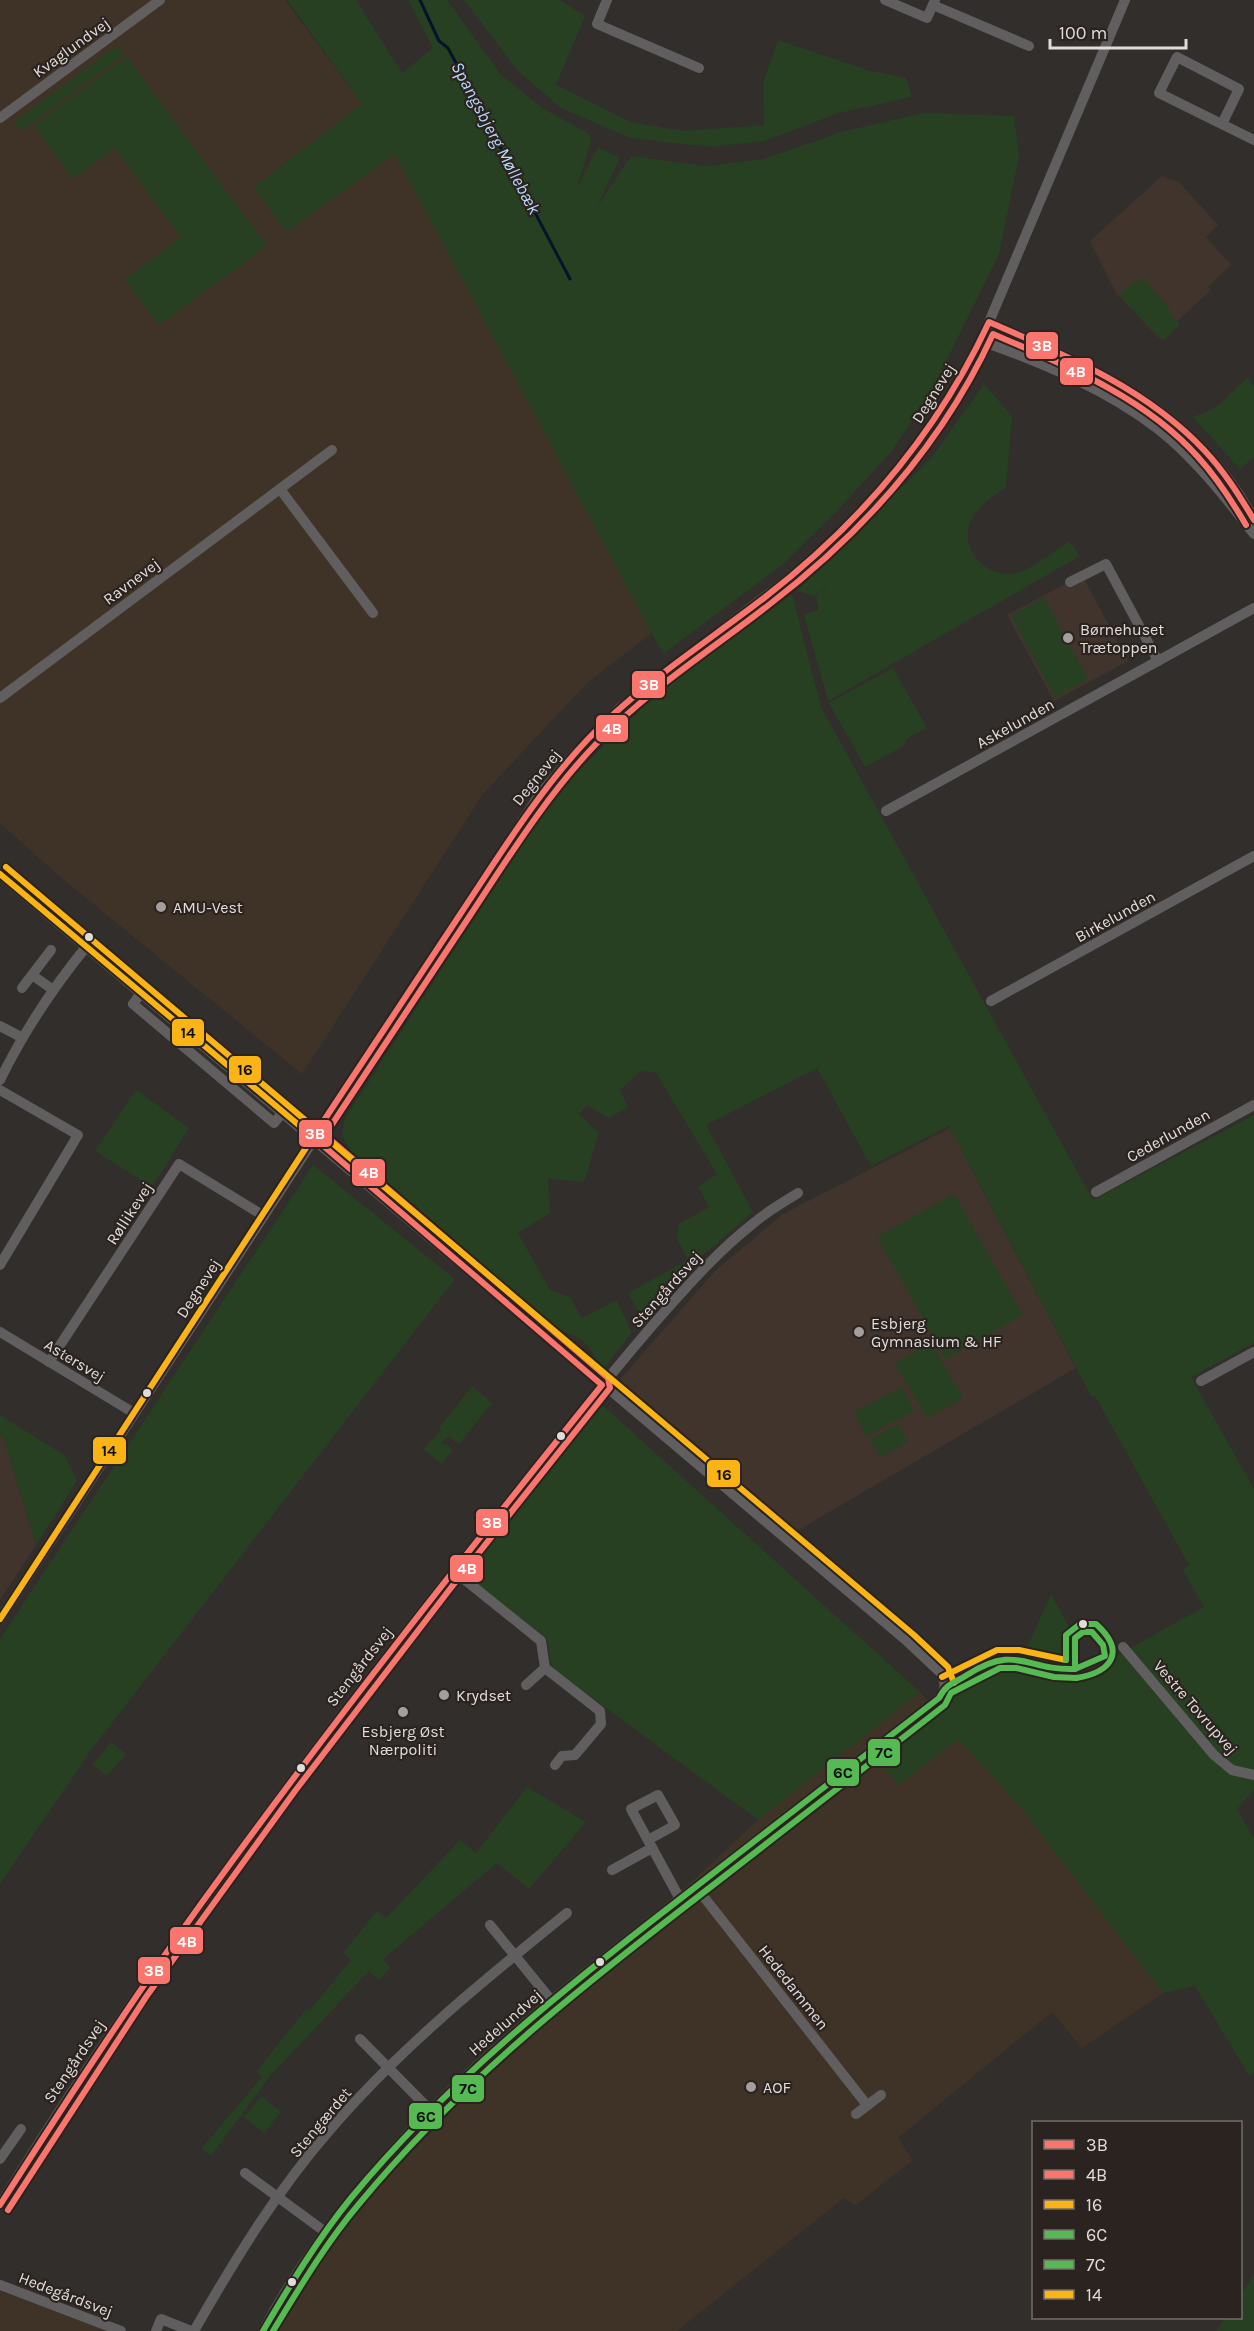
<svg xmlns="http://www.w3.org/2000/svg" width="1254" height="2331" font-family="Karla,sans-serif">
<rect width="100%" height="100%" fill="#322e2c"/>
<!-- built -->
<g fill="#41342d">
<path d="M1162,176L1179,182L1218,225L1206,237L1231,265L1208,287L1211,290L1159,338L1116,293L1090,241Z"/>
<path d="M1082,575L1128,661L1054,701L1007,615Z"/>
<path d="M950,1128L1076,1368L795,1532L617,1383L715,1271L783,1214Z"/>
<path d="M0,1434L4,1439L36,1545L0,1600Z"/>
</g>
<!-- industrial -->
<g fill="#3f3327">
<path d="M0,0H285L362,104L254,187L286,231L395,154L652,633L589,681L483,794L302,1074L59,876L0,823Z"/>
<path d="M920,1692L1021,1808L1163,1993L1082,2048L1052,2012L898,2138L913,2160L856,2205L844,2198L677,2331H276L365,2196L445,2111L758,1820Z"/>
<path d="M0,2291L108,2331H0Z"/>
</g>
<!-- green -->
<g fill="#264021">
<path d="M287,0H356L402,73L433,48L408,0H447L501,75L544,109L589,134L591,141L577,188L598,147L620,158L597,207L631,156L706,166L764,159L841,132L923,113L1014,116L1019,156L999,254L929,396L891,452L838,510L782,565L663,654L395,154L286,232L254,187L362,104Z"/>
<path d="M464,0H560L585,16L556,85L630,122L683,131L764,125L763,83L778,40L871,71L906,78L912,97L839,113L764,141L710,147L630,138L561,108L518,71Z"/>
<path d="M117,46L124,55L21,131L14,122Z"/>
<path d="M127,57L267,246L159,325L125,279L181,237L115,148L73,179L34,125Z"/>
<path d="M1143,278L1171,310L1169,312L1180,325L1163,341L1119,295L1136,280L1138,283Z"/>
<path d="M1247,378L1254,386V457L1240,469L1192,416C1214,415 1231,392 1247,378Z"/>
<path d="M984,384L1012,416L1006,487C993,497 976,507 970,523C959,553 990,579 1017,573C1032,569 1056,550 1069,541L1080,556L828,701L804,615L819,610L816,596L849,562L815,596L797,591L932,457Z"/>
<path d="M792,594L821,707L1093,1200L1254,1115V1343L1191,1377L1254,1489V1790L1237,1809L1254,1839V2072L1250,2077L1195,1986L1163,1993L1021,1808L959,1739L898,1785L878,1760L986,1669L1007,1662L1020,1663L1051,1594L1073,1634L1069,1648L1074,1674L1093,1669L1204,1607L1183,1570L1189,1565L1095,1396H1091L949,1126L871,1166L817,1068L706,1125L753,1212L696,1261L644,1321L628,1293L688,1260L677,1238L679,1224L709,1207L698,1186L717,1174L656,1073L641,1071L620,1090L628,1107L609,1118L587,1105L579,1114L599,1133L584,1182L548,1179L550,1213L518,1233L550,1290L570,1297L582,1318L616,1300L632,1332L606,1366L599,1365C588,1342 581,1336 557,1330L353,1155L342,1136L345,1118L560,787L562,788L651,697Z"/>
<path d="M1044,597L1088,679L1055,697L1011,616Z"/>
<path d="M893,668L927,728L906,739L904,746L865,767L829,703Z"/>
<path d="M136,1090L189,1128L152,1187L95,1151Z"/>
<path d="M313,1165L455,1279L91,1750L0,1884V1639Z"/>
<path d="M954,1194L1023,1315L946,1359L877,1237Z"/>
<path d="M931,1343L963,1398L927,1418L895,1363Z"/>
<path d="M472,1386L492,1403L459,1444L448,1436L441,1443L449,1446L452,1451L442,1464L423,1449L441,1431L439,1428Z"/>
<path d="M902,1387L914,1411L866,1436L854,1412Z"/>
<path d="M599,1402L920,1692L758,1820L552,1668L547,1639L463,1573Z"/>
<path d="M0,1415L64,1455L77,1481L36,1545L4,1439L0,1434Z"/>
<path d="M899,1424L908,1442L880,1457L870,1439Z"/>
<path d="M111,1742L126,1754L107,1776L93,1764Z"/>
<path d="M527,1787L586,1822L529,1889L497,1863L383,1959L390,1968L379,1980L369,1971L270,2076L211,2156L201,2149L262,2077L256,2072L306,2009L309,2011L351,1960L343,1953L377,1911L386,1918L460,1840L476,1853Z"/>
<path d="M261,2096L281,2112L264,2133L244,2117Z"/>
<path d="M1254,2274V2331H1216L1225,2318H1240L1241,2294Z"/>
</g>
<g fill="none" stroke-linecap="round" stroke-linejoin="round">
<!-- stream -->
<path stroke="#04152b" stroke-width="3" d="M420,0L439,41L448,48L570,279"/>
<!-- minor -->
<g stroke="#605e5e" stroke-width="10">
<path d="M607,0L597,24L699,68"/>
<path d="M885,0L927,18L935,0"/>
<path d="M933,5L1029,46"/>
<path d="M0,118L160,0"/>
<path d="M1222,124L1239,89L1177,57L1159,93L1254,140"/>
<path d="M989,322C1097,369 1196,410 1254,520"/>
<path d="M981,341C1043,363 1106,389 1158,429C1195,458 1225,497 1254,534"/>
<path d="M280,489L373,613"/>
<path d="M1070,582L1106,564L1158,661"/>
<path d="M0,698L332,450"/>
<path d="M886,811L1254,608"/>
<path d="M0,874L908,1642L941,1673C946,1683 946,1689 939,1698C859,1760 779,1823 698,1885C533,2013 363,2143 263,2331"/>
<path d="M32,975L52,989"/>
<path d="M22,988L51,950"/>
<path d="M141,993L133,1004L274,1123L283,1112"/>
<path d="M991,1001L1254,856"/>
<path d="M0,1026L21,1037"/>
<path d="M0,1080C24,1031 52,989 86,947"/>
<path d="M0,1090L78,1135L0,1265"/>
<path d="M1096,1192L1254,1105"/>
<path d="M0,1332L134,1413"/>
<path d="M49,1362L179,1164L264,1216"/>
<path d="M1201,1381L1254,1352"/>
<path d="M454,1571L541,1641L545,1668L600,1711L601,1724L575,1755L562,1756L555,1765"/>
<path d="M0,1619L540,794L576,752L620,708L788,579L833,540L884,487L913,451L945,405L981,341L1125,0"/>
<path d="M1123,1647L1214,1755L1232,1770L1254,1775"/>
<path d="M526,1685L545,1668"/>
<path d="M648,1840L675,1825L658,1795L631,1809L680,1899"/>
<path d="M612,1870L652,1848"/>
<path d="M696,1887L867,2105"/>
<path d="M490,1925L551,2000"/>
<path d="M360,2039L429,2109"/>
<path d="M856,2114L881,2095"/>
<path d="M0,2159L21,2129"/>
<path d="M245,2173L324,2231"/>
<path d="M0,2205C149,1963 321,1737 498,1515C551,1449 603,1382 659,1318C689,1284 719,1250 755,1222C768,1211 784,1202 798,1193"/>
<path d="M0,2285L121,2331"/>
<path d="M156,2331L161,2319L191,2331"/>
<path d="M194,2331C234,2261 276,2192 329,2131C399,2049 483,1981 567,1913"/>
</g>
<defs>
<path id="bus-1" d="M0,2205C69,2097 138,1990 214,1886C338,1715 469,1550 602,1385L313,1137C362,1062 412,988 461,913C501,853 538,792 588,739C640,685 704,644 764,598C861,523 937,434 989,322C1065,355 1146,388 1204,450C1224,471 1239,495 1254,520"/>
<path id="bus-2" d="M8,2210L146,1997L295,1791L450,1589L610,1388L608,1378L325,1135C374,1062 422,988 471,914C510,855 547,795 596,744C648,690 711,650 770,604C865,531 943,443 993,334C1065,365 1145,397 1198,457C1217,478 1232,501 1246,525"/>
<g id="bus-3">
<path d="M6,867L914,1635L948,1667L954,1683"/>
<path d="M942,1677L997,1650H1019L1066,1660"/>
</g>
<g id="bus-4">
<path d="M1083,1632H1092L1103,1645L1105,1656L1075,1669V1638Z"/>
<path d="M263,2331C290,2285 317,2240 351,2198C446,2083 562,1990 680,1899C766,1832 853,1765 939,1698C947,1683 953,1684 967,1675C1017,1643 1026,1671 1075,1669"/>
</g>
<g id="bus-5">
<path d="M1066,1660V1635L1080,1624H1096C1126,1651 1113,1672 1076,1678"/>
<path d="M273,2331C300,2287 326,2243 359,2204C463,2078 592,1978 721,1879C796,1821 870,1763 945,1705L951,1693L1000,1668H1016L1054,1677L1076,1678"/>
</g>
<path id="bus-6" d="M0,874L313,1137L0,1619"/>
</defs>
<!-- bus-1 casing -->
<use href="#bus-1" stroke="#2b231f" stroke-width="10"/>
<!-- bus-2 casing -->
<use href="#bus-2" stroke="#2b231f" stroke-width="10"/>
<!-- bus-3 casing -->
<use href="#bus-3" stroke="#2b231f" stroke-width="10"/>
<!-- bus-4 casing -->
<use href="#bus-4" stroke="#2b231f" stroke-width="10"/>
<!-- bus-5 casing -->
<use href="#bus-5" stroke="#2b231f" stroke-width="10"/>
<!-- bus-6 casing -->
<use href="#bus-6" stroke="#2b231f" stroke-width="10"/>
<!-- bus-1 -->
<use href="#bus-1" stroke="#fa756e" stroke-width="6"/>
<!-- bus-2 -->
<use href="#bus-2" stroke="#fa756e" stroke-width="6"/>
<!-- bus-3 -->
<use href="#bus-3" stroke="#fbb416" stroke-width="6"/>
<!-- bus-4 -->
<use href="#bus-4" stroke="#54ba51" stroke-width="6"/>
<!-- bus-5 -->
<use href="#bus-5" stroke="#54ba51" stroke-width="6"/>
<!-- bus-6 -->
<use href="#bus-6" stroke="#fbb416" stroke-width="6"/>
</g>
<!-- markers -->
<g fill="#a49f9c" stroke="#2b231f" stroke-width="2">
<circle cx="1068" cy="638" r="6"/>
<circle cx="161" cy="907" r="6"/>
<circle cx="859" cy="1332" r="6"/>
<circle cx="444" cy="1695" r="6"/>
<circle cx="403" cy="1712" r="6"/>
<circle cx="751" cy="2087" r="6"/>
</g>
<g fill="#e1dcd9" stroke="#2b231f" stroke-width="2">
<circle cx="89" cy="937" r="5"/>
<circle cx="147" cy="1393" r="5"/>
<circle cx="561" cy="1436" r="5"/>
<circle cx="1083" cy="1624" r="5"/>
<circle cx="301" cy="1768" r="5"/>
<circle cx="600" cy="1962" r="5"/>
<circle cx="292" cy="2282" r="5"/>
</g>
<g text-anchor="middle" stroke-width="4.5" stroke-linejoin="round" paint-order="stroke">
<!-- street labels -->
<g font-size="16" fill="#e1dcd9" stroke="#2b231f">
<text transform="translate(71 47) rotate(-36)" y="6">Kvaglundvej</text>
<text transform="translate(933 393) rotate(-58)" y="6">Degnevej</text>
<text transform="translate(131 581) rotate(-37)" y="6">Ravnevej</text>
<text transform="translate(1015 723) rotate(-29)" y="6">Askelunden</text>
<text transform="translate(536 777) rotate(-51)" y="6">Degnevej</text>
<text transform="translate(1115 916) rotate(-29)" y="6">Birkelunden</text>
<text transform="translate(1168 1135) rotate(-29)" y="6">Cederlunden</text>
<text transform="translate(129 1213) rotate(-57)" y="6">Røllikevej</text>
<text transform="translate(198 1288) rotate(-57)" y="6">Degnevej</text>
<text transform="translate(666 1289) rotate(-48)" y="6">Stengårdsvej</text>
<text transform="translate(75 1360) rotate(31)" y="6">Astersvej</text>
<text transform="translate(359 1666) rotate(-52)" y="6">Stengårdsvej</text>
<text transform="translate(1196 1707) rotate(49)" y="6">Vestre Tovrupvej</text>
<text transform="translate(794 1987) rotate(52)" y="6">Hededammen</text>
<text transform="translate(505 2022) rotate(-41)" y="6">Hedelundvej</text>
<text transform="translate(74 2061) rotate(-56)" y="6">Stengårdsvej</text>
<text transform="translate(320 2122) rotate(-50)" y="6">Stengærdet</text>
<text transform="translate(66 2294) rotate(21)" y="6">Hedegårdsvej</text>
</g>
<!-- poi labels -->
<g font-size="16" fill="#e1dcd9" stroke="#2b231f" text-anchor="start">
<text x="1080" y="635">Børnehuset<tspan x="1080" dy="18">Trætoppen</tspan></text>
<text x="173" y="913">AMU-Vest</text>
<text x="871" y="1329">Esbjerg<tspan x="871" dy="18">Gymnasium &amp; HF</tspan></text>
<text x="456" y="1701">Krydset</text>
<text x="403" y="1737" text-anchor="middle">Esbjerg Øst<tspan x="403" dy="18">Nærpoliti</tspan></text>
<text x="763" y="2093">AOF</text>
</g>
<!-- water labels -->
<g font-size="18" font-style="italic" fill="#b7d7fb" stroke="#2b231f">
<text transform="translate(496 138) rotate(62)" y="6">Spangsbjerg Møllebæk</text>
</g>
</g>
<g stroke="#2b231f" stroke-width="2">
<rect x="1025" y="331" width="34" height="29" rx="6" fill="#fa756e"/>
<rect x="1059" y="357" width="35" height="29" rx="6" fill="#fa756e"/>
<rect x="631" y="670" width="35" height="29" rx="6" fill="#fa756e"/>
<rect x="595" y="714" width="34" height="29" rx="6" fill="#fa756e"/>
<rect x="171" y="1018" width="34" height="29" rx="6" fill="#fbb416"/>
<rect x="228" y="1055" width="34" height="29" rx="6" fill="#fbb416"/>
<rect x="298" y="1119" width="35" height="29" rx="6" fill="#fa756e"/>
<rect x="351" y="1158" width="35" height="29" rx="6" fill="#fa756e"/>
<rect x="92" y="1436" width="35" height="29" rx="6" fill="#fbb416"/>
<rect x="706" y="1459" width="35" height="29" rx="6" fill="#fbb416"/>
<rect x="475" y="1508" width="34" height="29" rx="6" fill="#fa756e"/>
<rect x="449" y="1554" width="35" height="29" rx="6" fill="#fa756e"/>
<rect x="867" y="1738" width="34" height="29" rx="6" fill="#54ba51"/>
<rect x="826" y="1758" width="34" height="29" rx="6" fill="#54ba51"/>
<rect x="169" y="1926" width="35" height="29" rx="6" fill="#fa756e"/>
<rect x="137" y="1956" width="34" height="29" rx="6" fill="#fa756e"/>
<rect x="451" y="2074" width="34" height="29" rx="6" fill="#54ba51"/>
<rect x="408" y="2102" width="35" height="28" rx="6" fill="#54ba51"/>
</g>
<g font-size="16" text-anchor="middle" font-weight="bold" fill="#fff">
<text x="1042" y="351">3B</text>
<text x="1076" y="377">4B</text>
<text x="649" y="690">3B</text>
<text x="612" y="734">4B</text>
<text x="315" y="1139">3B</text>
<text x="369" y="1178">4B</text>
<text x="492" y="1528">3B</text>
<text x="467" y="1574">4B</text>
<text x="187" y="1947">4B</text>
<text x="154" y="1976">3B</text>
</g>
<g font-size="16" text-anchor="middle" font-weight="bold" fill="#111">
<text x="188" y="1038">14</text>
<text x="245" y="1075">16</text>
<text x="109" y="1456">14</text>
<text x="724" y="1480">16</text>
<text x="884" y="1758">7C</text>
<text x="843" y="1778">6C</text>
<text x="468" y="2094">7C</text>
<text x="426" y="2122">6C</text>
</g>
<!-- legend -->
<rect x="1032" y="2121" width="210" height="198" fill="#2b231f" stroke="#746d69" stroke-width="1.5"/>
<rect x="1044" y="2140" width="30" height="9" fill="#fa756e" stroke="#746d69" stroke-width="1.5"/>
<text x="1086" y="2151" font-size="18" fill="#e1dcd9">3B</text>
<rect x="1044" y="2170" width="30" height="9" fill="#fa756e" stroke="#746d69" stroke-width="1.5"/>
<text x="1086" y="2181" font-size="18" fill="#e1dcd9">4B</text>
<rect x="1044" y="2200" width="30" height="9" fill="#fbb416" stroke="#746d69" stroke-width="1.5"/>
<text x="1086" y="2211" font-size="18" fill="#e1dcd9">16</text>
<rect x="1044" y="2230" width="30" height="9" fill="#54ba51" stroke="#746d69" stroke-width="1.5"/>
<text x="1086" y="2241" font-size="18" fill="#e1dcd9">6C</text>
<rect x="1044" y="2260" width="30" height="9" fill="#54ba51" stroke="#746d69" stroke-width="1.5"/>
<text x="1086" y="2271" font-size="18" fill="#e1dcd9">7C</text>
<rect x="1044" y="2290" width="30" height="9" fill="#fbb416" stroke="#746d69" stroke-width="1.5"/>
<text x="1086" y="2301" font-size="18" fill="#e1dcd9">14</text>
<!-- scale -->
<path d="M1050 39v9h136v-9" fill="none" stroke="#e1dcd9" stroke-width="3"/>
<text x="1059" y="39" font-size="18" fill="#e1dcd9" stroke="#2b231f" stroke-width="4.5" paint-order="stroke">100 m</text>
</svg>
